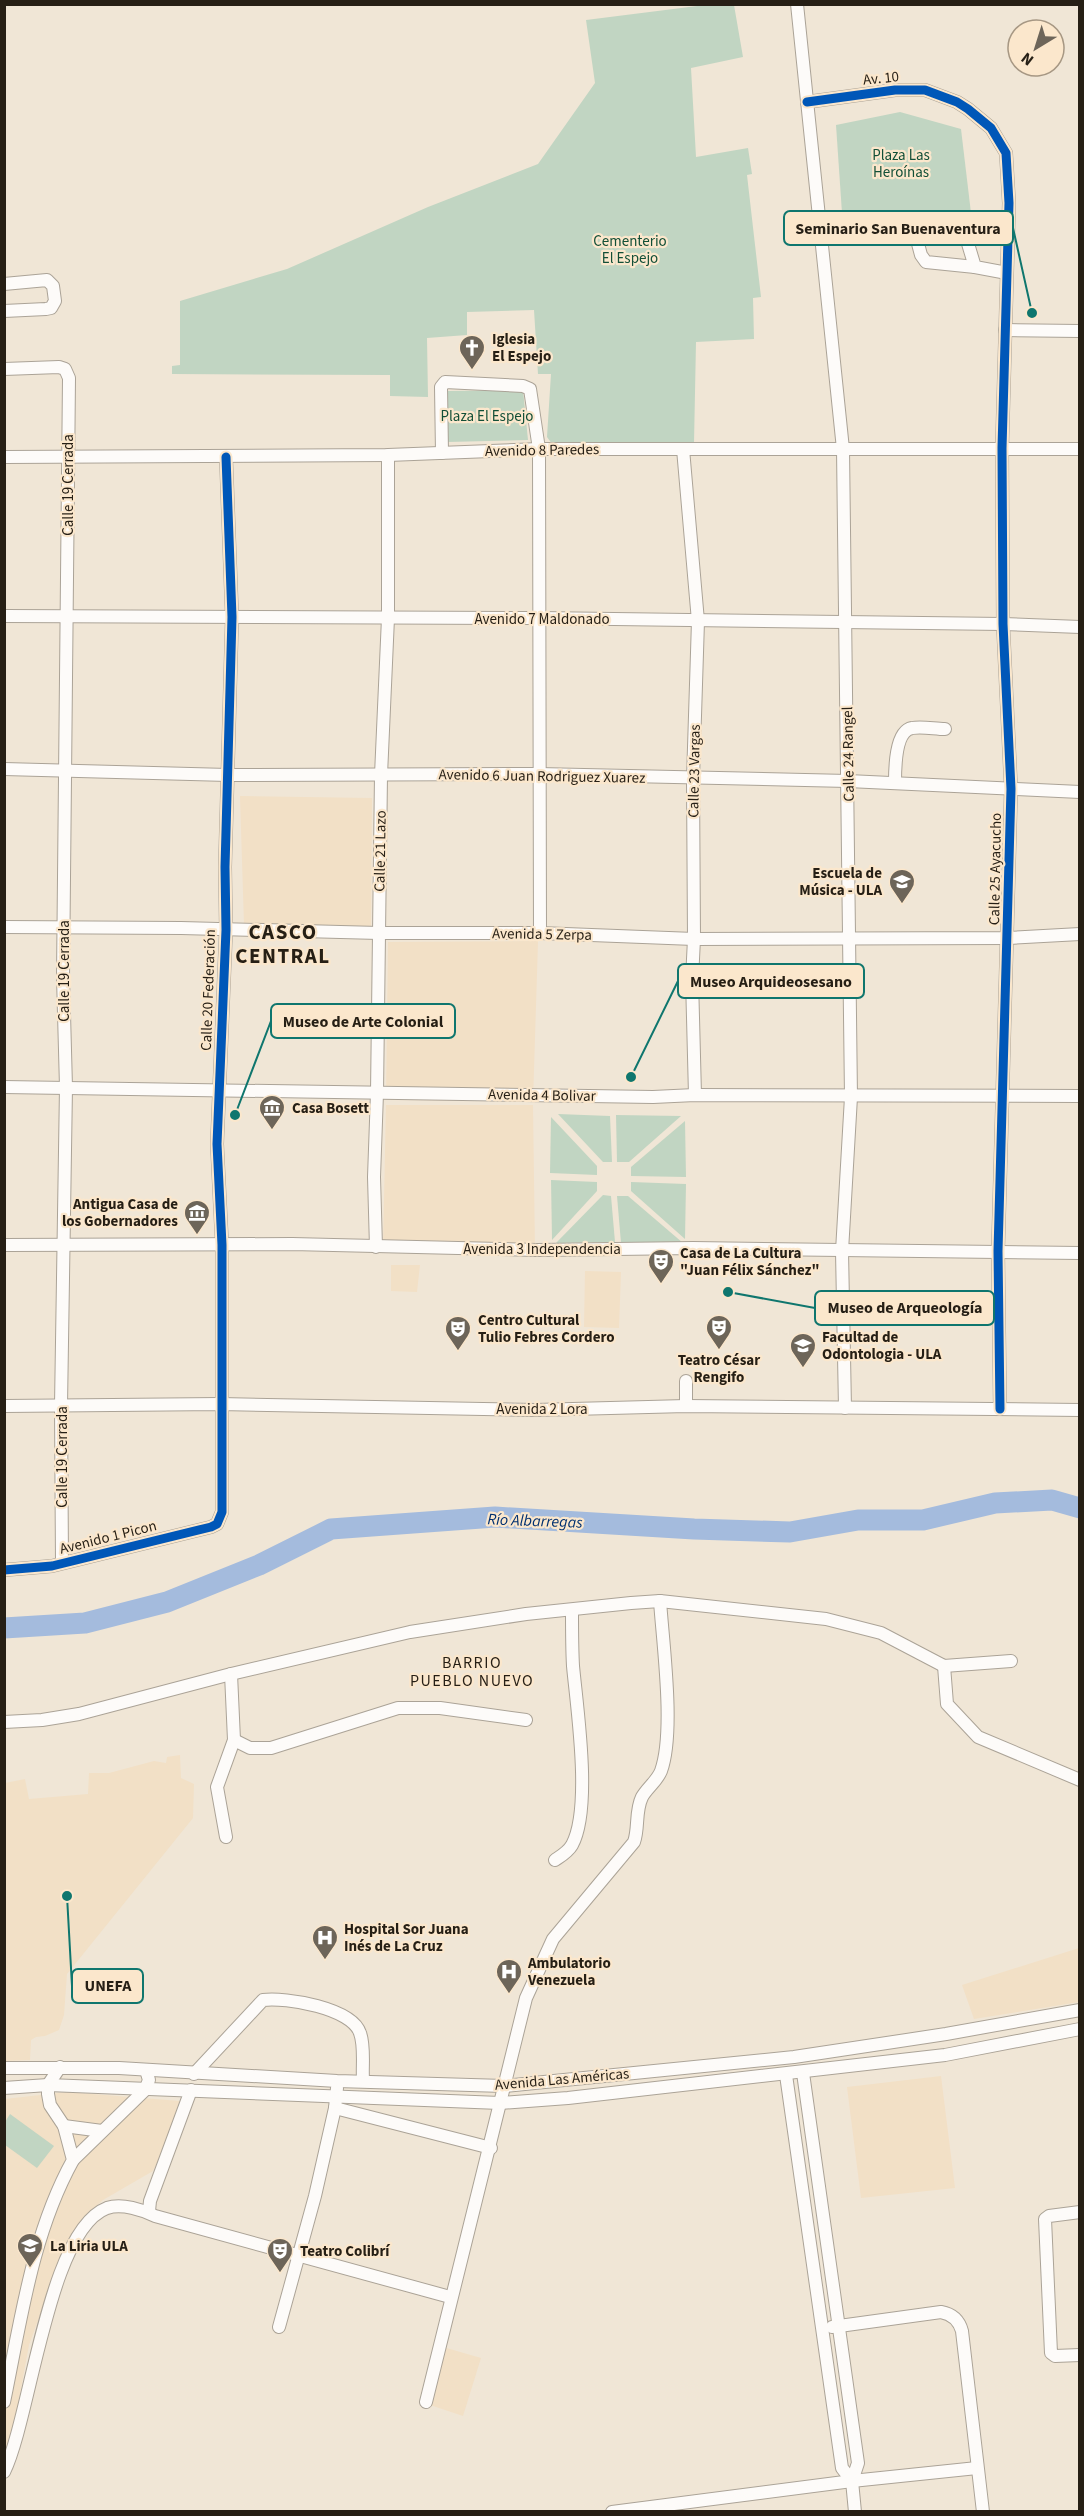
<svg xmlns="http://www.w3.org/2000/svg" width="1084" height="2516" font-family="'Source Sans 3',sans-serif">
<rect width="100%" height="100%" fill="#f0e6d6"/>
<!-- built -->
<g fill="#f2e0c6">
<path d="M240,796L372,798L371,929L244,925Z"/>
<path d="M538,941L533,1101L386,1100L388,942Z"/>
<path d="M386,1105H533L535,1252L383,1249Z"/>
<path d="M391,1265H420L417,1292L391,1291Z"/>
<path d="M585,1271L621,1272L619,1328L584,1327Z"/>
<path d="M180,1755L181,1778L194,1784L193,1818L67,1974L64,2015L59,2030L45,2036L36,2037L31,2040L30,2060L5,2061V1783L25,1779L29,1799L88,1794L89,1773H109L154,1761L166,1763L167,1757Z"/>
<path d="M1079,1948V2002L974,2019L962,1985Z"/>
<path d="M941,2076L955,2188L861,2198L847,2087Z"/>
<path d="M67,2092L180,2101L184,2106L153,2171L103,2200L82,2219L66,2244L29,2345L12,2437L5,2458V2099Z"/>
<path d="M443,2347L481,2358L463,2416L427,2404Z"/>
</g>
<!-- green -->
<g fill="#c1d5c2">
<path d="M705,5H734L743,57L691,68L696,157L748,148L752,174L747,175L761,297L753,298L754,339L696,342L694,443L552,444L547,437L551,374H538L534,310L467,312V335L427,338L428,397L390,396V375L172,374V366L180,365V301L287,269L428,207L538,164L595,83L586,20Z"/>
<path d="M900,112L961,129L971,213H842L836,125Z"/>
<path d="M523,390L528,440L447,442L448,391Z"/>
<path d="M558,1114L610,1116L612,1162H603Z"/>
<path d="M616,1115L681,1116L629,1162H617Z"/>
<path d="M551,1117L597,1166V1175L550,1173Z"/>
<path d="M685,1121L686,1177L631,1176V1167Z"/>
<path d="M551,1180L597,1182V1191L552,1240Z"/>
<path d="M631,1182L686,1184L685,1239L631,1191Z"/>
<path d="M603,1195L611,1196L615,1242L556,1243Z"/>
<path d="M617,1196H628L683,1243H621Z"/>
<path d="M10,2114L54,2146L37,2168L5,2145V2122Z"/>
</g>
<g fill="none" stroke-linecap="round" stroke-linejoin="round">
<!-- river -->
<path stroke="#a4bbdd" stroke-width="21" d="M4,1628L85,1623L167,1602L259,1565L331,1529L495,1517L694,1529L790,1532L858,1520H923L995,1503L1052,1500L1080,1508"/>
<defs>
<g id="minor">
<path d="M797,4L843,449L851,1097L842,1251L845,1408"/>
<path d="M807,102L895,90H925L957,102L968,109L991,128L1006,153L1009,203L1002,448L1003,624L1011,789L998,1251L1000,1409"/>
<path d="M912,221L921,255L926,262L975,267"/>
<path d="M822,233L912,221H955L963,227L975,267L1007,273"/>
<path d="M4,284L47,280L53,286L55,301L51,308L46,309L4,311"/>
<path d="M1005,330L1080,331"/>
<path d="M4,369L59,367L65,369L69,378L63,977L66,1087L61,1406L62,1563"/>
<path d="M683,449L698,621L693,779L694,939L692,979L695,1095"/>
<path d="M442,453L441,387L445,382L523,386L530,389L539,449L540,933"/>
<path d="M4,457L388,455L539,449H1080"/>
<path d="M4,616L539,618L1003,624L1080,627"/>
<path d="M4,769L228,775L539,774L848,781L1080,792"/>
<path d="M895,783C895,770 895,731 912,728C922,726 935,729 945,729"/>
<path d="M4,927L181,928L379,933H540L694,939L1009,938L1080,934"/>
<path d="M4,1087L653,1097L695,1095L1080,1096"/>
<path d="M4,1245L292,1244L537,1250L693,1248L1080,1253"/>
<path d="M376,1247L374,1177L377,1093L381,775L388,618V455"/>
<path d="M686,1381V1406"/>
<path d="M4,1406L220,1404L535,1410L686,1406L1080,1410"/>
<path d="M4,1570L52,1566L211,1527L217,1524L222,1512V1245L217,1144L226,930L225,867L232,617L226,457"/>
<path d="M944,1666L947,1704L978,1737L1080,1780"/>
<path d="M4,1722L42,1720L79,1714L231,1674L410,1632L526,1614L631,1603L660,1601L826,1619L881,1633L944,1666L1011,1661"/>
<path d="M234,1740L250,1748H271L398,1708H440L526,1720"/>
<path d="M226,1837L217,1787L234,1740L231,1674"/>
<path d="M555,1860C561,1856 568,1852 572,1845C592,1808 577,1709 573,1666C572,1648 572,1629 572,1611"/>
<path d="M4,2068H119L337,2081L504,2086L794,2057L946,2034L1080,2010"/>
<path d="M803,2073L858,2463L852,2481L855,2512"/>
<path d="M194,2074L263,2000C286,1997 352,2008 360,2033C365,2046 362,2066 363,2080"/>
<path d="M786,2075L842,2468L852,2481"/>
<path d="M4,2088L48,2085L500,2103L568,2098L945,2055L1080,2029"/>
<path d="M335,2108L491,2148"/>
<path d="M64,2126L102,2131"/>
<path d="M73,2160L145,2090L149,2080L146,2070"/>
<path d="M149,2211L150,2201L191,2090"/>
<path d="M1080,2212L1049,2216L1045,2219L1051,2353L1055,2356L1080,2355"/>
<path d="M279,2327L315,2196L335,2108L337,2088"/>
<path d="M832,2327L941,2312C952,2314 959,2320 962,2331L983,2512"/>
<path d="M4,2402C21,2320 32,2234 73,2160L64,2126L50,2105L48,2094V2085L60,2067"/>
<path d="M426,2402L526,1998L553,1939L634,1842C639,1828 635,1811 642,1797C647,1788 657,1781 661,1771C675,1732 663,1645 660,1601"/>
<path d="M4,2472C31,2417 48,2230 107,2208C122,2203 143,2210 155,2216L450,2297"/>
<path d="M612,2512L852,2481L977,2468"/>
</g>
</defs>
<!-- minor casing -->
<use href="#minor" stroke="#aba397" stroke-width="14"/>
<!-- minor -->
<use href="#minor" stroke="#fdfbf9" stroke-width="12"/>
<defs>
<g id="cycleway">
<path d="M807,102L895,90H925L957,102L968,109L991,128L1006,153L1009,203L1002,448L1003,624L1011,789L998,1251L1000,1409"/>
<path d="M4,1570L52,1566L211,1527L217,1524L222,1512V1245L217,1144L226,930L225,867L232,617L226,457"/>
</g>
</defs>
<!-- cycleway casing -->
<use href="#cycleway" stroke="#fbe7cc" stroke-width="13"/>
<!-- cycleway -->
<use href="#cycleway" stroke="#0057b8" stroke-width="9"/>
</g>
<!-- icons -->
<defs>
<symbol id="church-pin" viewBox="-11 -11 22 30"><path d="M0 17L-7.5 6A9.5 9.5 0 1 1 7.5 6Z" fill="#6d6559" stroke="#fbe7cc"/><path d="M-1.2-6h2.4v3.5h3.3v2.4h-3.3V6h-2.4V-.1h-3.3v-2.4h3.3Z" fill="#fff"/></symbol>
<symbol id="university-pin" viewBox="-11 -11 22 30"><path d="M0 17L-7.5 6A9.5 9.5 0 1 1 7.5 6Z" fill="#6d6559" stroke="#fbe7cc"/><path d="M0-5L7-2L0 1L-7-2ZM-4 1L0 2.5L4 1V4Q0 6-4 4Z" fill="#fff"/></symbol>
<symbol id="museum-pin" viewBox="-11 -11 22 30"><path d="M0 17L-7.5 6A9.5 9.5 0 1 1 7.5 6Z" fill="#6d6559" stroke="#fbe7cc"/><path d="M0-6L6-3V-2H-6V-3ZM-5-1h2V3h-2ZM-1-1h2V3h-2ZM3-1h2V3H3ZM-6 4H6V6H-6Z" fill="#fff"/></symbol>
<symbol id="theatre-pin" viewBox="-11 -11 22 30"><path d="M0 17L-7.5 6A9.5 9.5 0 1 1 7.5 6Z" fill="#6d6559" stroke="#fbe7cc"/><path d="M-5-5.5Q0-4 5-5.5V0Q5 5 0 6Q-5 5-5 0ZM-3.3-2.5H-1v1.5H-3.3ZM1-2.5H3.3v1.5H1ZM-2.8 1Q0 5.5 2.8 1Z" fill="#fff"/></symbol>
<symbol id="hospital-pin" viewBox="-11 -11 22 30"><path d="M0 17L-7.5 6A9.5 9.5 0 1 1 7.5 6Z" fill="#6d6559" stroke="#fbe7cc"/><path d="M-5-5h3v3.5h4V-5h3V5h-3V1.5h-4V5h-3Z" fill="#fff"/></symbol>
</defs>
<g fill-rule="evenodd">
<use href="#church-pin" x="457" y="333" width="30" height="40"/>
<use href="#university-pin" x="887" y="867" width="30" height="40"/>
<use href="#museum-pin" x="257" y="1093" width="30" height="40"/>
<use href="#museum-pin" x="182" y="1198" width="30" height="40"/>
<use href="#theatre-pin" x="646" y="1247" width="30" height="40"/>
<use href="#theatre-pin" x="704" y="1313" width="30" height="40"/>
<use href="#theatre-pin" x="443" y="1314" width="30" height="40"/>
<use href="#university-pin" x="788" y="1331" width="30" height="40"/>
<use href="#hospital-pin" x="310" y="1923" width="30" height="40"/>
<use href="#hospital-pin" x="494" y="1957" width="30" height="40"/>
<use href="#university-pin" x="15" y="2231" width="30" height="40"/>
<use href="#theatre-pin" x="265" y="2236" width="30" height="40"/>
</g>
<g text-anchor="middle" stroke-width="4.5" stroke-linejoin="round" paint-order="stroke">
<!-- street labels -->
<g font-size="15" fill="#261f15" stroke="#fbe7cc">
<text transform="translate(881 78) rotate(-6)" y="5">Av. 10</text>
<text transform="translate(542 450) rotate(-1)" y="5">Avenido 8 Paredes</text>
<text transform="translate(68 485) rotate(-90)" y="5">Calle 19 Cerrada</text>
<text x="542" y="624">Avenido 7 Maldonado</text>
<text transform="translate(848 754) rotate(-91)" y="5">Calle 24 Rangel</text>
<text transform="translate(694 771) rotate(-89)" y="5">Calle 23 Vargas</text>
<text transform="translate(542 776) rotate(1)" y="5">Avenido 6 Juan Rodriguez Xuarez</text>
<text transform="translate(380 851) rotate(-89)" y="5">Calle 21 Lazo</text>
<text transform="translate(995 869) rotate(-89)" y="5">Calle 25 Ayacucho</text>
<text transform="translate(542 934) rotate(1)" y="5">Avenida 5 Zerpa</text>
<text transform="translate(64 971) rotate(-90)" y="5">Calle 19 Cerrada</text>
<text transform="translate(208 990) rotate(-88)" y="5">Calle 20 Federación</text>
<text transform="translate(542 1095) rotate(1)" y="5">Avenida 4 Bolivar</text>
<text x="542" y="1254">Avenida 3 Independencia</text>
<text x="542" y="1414">Avenida 2 Lora</text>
<text transform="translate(62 1457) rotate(-90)" y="5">Calle 19 Cerrada</text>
<text transform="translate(108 1537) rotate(-14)" y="5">Avenido 1 Picon</text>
<text transform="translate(562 2079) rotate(-5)" y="5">Avenida Las Américas</text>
</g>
<!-- park labels -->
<g font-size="15" fill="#124f37" stroke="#fbe7cc">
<text x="901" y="160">Plaza Las<tspan x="901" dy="17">Heroínas</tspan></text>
<text x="630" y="246">Cementerio<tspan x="630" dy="17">El Espejo</tspan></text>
<text x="487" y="421">Plaza El Espejo</text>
</g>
<!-- poi labels -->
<g font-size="15" font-weight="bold" fill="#261f15" stroke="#fbe7cc" text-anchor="start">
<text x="492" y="344">Iglesia<tspan x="492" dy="17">El Espejo</tspan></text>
<text x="882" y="878" text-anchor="end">Escuela de<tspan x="882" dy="17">Música - ULA</tspan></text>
<text x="292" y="1113">Casa Bosett</text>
<text x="178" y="1209" text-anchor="end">Antigua Casa de<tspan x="178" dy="17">los Gobernadores</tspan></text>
<text x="680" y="1258">Casa de La Cultura<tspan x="680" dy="17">"Juan Félix Sánchez"</tspan></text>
<text x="478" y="1325">Centro Cultural<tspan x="478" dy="17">Tulio Febres Cordero</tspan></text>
<text x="822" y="1342">Facultad de<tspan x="822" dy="17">Odontologia - ULA</tspan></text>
<text x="719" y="1365" text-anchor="middle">Teatro César<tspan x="719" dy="17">Rengifo</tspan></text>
<text x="344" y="1934">Hospital Sor Juana<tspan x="344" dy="17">Inés de La Cruz</tspan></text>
<text x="528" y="1968">Ambulatorio<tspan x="528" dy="17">Venezuela</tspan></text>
<text x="50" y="2251">La Liria ULA</text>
<text x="300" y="2256">Teatro Colibrí</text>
</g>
<!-- water labels -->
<g font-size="16" font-style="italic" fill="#013070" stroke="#fbe7cc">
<text transform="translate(535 1520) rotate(2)" y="6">Río Albarregas</text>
</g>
<!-- neighbourhood labels -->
<g font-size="16" letter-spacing="1.5" fill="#261f15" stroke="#fbe7cc">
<text x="472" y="1668">BARRIO<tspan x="472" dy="18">PUEBLO NUEVO</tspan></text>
</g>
<!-- district labels -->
<g font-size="21" font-weight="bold" letter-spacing="1.5" fill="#261f15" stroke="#fbe7cc">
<text x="283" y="939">CASCO<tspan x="283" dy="24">CENTRAL</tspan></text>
</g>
</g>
<!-- callouts -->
<path fill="none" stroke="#0f766e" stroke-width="2" d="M1032 313L1013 228M631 1077L678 981M235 1115L271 1021M728 1292L815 1308M67 1896L72 1986"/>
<g fill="#0f766e" stroke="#fbe7cc" stroke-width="2">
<circle cx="1032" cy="313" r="6"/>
<circle cx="631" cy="1077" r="6"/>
<circle cx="235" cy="1115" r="6"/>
<circle cx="728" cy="1292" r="6"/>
<circle cx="67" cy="1896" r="6"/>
</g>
<g fill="#fbe7cc" stroke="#0f766e" stroke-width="2">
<rect x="784" y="211" width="229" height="34" rx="6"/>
<rect x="678" y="964" width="186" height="34" rx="6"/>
<rect x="271" y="1004" width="184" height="34" rx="6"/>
<rect x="815" y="1291" width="179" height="34" rx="6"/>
<rect x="72" y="1969" width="71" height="34" rx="6"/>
</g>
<g font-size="16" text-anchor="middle" font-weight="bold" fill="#261f15">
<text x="898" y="234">Seminario San Buenaventura</text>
<text x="771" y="987">Museo Arquideosesano</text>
<text x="363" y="1027">Museo de Arte Colonial</text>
<text x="905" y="1313">Museo de Arqueología</text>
<text x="108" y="1991">UNEFA</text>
</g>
<!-- border -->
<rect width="1084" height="2516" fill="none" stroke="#261f15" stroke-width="12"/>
<!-- north arrow -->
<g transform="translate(1036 48) rotate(218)"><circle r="28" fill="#fbe7cc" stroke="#a69783" stroke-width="1.5"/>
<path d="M0-4.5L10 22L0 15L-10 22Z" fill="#6d6559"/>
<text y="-9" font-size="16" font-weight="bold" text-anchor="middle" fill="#261f15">N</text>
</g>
</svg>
